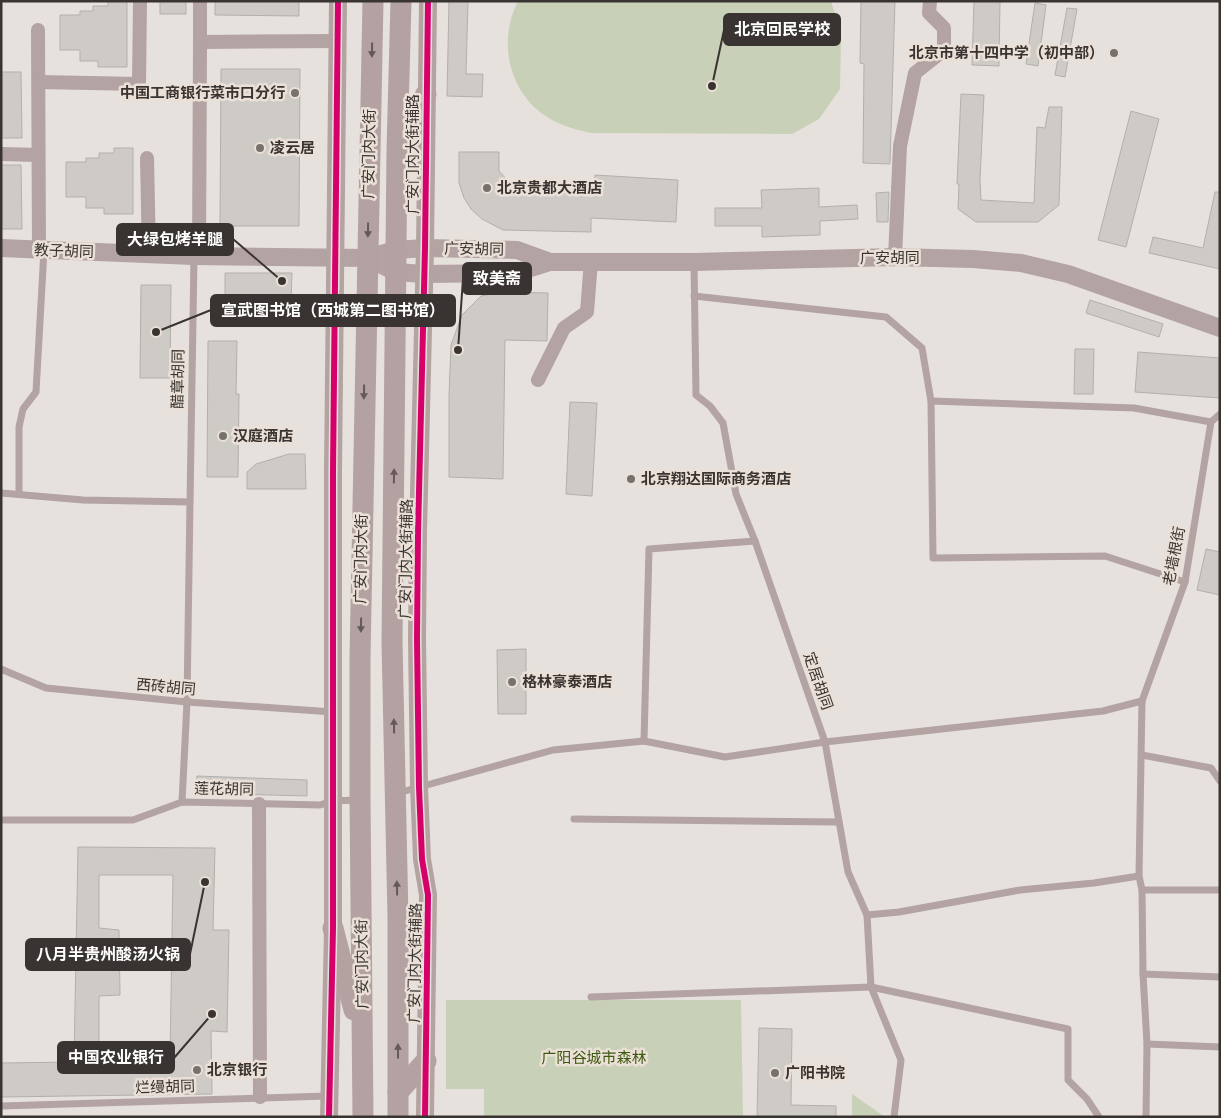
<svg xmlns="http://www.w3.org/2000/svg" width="1221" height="1118" font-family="'Nunito Sans','Noto Sans SC',sans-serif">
<rect width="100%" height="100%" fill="#e6e1dc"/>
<!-- green -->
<g fill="#c8d1b7">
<path d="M518,1H831L841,33L840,89L819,119L792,134L591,133C574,129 558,125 544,115C508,90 498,40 518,1Z"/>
<path d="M446,1000H741L743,1117H484V1089H446Z"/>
<path d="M852,1094L885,1117H852Z"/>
</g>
<!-- building -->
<g fill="#cecac6" stroke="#b3afab" fill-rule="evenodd">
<path d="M108,1H127V67H98V61H80V50H60V15H80V11H93V6H108Z"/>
<rect x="160" y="1" width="26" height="13"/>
<path d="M215,1H299V16L215,15Z"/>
<path d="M449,1H468L466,74H483L482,97L447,96Z"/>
<path d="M861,1H895L890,164L863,163L864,64L860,63Z"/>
<path d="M974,1H1000L999,66L972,65Z"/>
<path d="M1035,3L1046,5L1038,66L1026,64Z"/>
<path d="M1067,8L1077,9L1065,77L1055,75Z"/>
<path d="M221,69H300L299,226H220Z"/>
<path d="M1,72H21L22,138H1Z"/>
<path d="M961,94L984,95L980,180L981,200L1034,203L1037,127L1045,128L1049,107H1062L1059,205L1038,222H976L958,209L959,184H957Z"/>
<path d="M1131,111L1159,119L1126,247L1098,240Z"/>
<path d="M114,148H133V214H104V208H86V197H66V162H86V158H99V153H114Z"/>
<path d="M459,152H499V171L518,192L594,194L595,175L678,180L676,222L591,218V232L503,230L482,219L471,209L464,198L459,183Z"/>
<path d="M1,165H21L22,229H1Z"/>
<path d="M819,188V207L857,205L858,219L820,221V235L762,237V226H715V208H762L761,190Z"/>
<path d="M889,192L888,222H877L876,193Z"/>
<path d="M1215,192H1220V269L1149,253L1153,237L1203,248Z"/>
<path d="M225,273H292L291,300H225Z"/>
<path d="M141,285H171L170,378H140Z"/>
<path d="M504,292L548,293L547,341L505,340L503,479L449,477V395L451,345L462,315L481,296Z"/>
<path d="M1090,300L1163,324L1159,337L1086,313Z"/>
<path d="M208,341H237L236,394H239L238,477H207Z"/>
<path d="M1075,349H1094L1093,394H1074Z"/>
<path d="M1138,352L1220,358V398L1135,392Z"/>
<path d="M570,402L597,403L592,496L566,494Z"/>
<path d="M289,454H305L306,489H247V472L256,464Z"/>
<path d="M1206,549L1220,552V595L1197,590Z"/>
<path d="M526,649V714H498L497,650Z"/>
<path d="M197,776L307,780V796L196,793Z"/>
<path d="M78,847L215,848L213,930H229L227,1032L211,1031L212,1094L1,1097V1063L74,1062ZM99,875H173L170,1059H99V996L120,995L119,930L99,928Z"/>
<path d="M759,1028L792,1029L791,1105L836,1106V1117H757Z"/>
</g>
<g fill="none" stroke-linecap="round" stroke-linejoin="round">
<!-- service -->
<g stroke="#b3a3a2" stroke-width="7">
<path d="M694,263L696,395L710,406L723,423L736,494L755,541L825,742L848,872L867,915L871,987L901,1060L894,1117"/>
<path d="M694,296L886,317L922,348L931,401L933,558L1105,556L1185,582"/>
<path d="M931,401L1134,408L1211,422"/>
<path d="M1,493L83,500L190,502L187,702L182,802"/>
<path d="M19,494V427L23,409L36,392L44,250"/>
<path d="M190,502L194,257"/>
<path d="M1,669L46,688L187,702L333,712"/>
<path d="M1142,701L1185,582L1211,422L1220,414"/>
<path d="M644,741L649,549L755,541"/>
<path d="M1142,755L1211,768L1220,781"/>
<path d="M398,793L553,750L644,741L725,757L825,742L1103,711L1142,701L1139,876L1142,890L1143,974L1147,1044L1146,1117"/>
<path d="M574,819L838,822"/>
<path d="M1,820H133L182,802L320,805L332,801L357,800"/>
<path d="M1142,890H1220"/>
<path d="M867,915L899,912L1020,890L1094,883L1139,876"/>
<path d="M1143,974L1220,977"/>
<path d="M591,997L871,987L1068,1029V1080L1087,1099L1099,1117"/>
<path d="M1147,1044L1220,1047"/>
<path d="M1,1106L328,1096"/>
</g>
<!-- minor -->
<g stroke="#b3a3a2" stroke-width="14">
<path d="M200,1V42L337,41"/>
<path d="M38,30L39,250"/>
<path d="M39,82L139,84L140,1"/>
<path d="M1,154L38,155"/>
<path d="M147,158L149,255"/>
<path d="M199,256L200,42"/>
<path d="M895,257L900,146L915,73L944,50V28L929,13L930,1"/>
<path d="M538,380L564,328L587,312L591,261"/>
<path d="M259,804L260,1097"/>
</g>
<!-- tertiary -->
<g stroke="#b3a3a2" stroke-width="18">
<path d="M1,248L194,256L367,258L396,250L425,248L517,250L550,262"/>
<path d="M367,258L396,272L424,274L515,273L550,262H694L895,257L973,259L1021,263L1068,274L1220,328"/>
<path d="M329,1117L333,928V471L338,1"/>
<path d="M425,1117L428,895L422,859L419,787L417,639L418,533L425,248L428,1"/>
</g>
<!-- primary -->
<g stroke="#b3a2a1" stroke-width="21">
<path d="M401,144L426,94"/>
<path d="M333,928L354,1010"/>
<path d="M398,1092L426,1061"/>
<path d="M363,1117L360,799V657L373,1"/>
<path d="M398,1117V917L392,642L397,151L401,1"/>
</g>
<defs>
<g id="cycleway">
<path d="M329,1117L333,928V471L338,1"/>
<path d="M425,1117L428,895L422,859L419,787L417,639L418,533L425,248L428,1"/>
</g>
</defs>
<!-- cycleway casing -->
<use href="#cycleway" stroke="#ebe0d7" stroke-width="9"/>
<!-- cycleway -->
<use href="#cycleway" stroke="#d6006c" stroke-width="6"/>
</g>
<!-- one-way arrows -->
<defs><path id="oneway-solid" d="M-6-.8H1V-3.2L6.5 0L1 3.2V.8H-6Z" transform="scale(1.25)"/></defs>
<g fill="#645a58">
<use href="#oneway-solid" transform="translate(372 50) rotate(91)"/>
<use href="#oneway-solid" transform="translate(368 230) rotate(91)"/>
<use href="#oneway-solid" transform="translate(364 392) rotate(91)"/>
<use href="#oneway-solid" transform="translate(394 476) rotate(-89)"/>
<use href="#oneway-solid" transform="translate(361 625) rotate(91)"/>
<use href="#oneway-solid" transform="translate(394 726) rotate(-91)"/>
<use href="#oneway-solid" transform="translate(397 888) rotate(-91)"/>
<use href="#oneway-solid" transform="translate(398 1051) rotate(-90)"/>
</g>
<!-- markers -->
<g fill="#76716d" stroke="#ebe0d7" stroke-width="2">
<circle cx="1114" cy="53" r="5"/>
<circle cx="295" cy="93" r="5"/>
<circle cx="260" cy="148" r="5"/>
<circle cx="487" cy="188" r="5"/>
<circle cx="223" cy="436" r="5"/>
<circle cx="631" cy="479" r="5"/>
<circle cx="512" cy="682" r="5"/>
<circle cx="197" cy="1070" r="5"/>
<circle cx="775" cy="1073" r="5"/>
</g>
<g text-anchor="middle" stroke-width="5" stroke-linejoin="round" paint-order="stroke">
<!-- poi labels -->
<g font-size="15" font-weight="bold" fill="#393431" stroke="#ebe0d7" text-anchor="start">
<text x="1104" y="58" text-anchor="end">北京市第十四中学（初中部）</text>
<text x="285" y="98" text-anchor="end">中国工商银行菜市口分行</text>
<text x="270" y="153">凌云居</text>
<text x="497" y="193">北京贵都大酒店</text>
<text x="233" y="441">汉庭酒店</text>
<text x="641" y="484">北京翔达国际商务酒店</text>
<text x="522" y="687">格林豪泰酒店</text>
<text x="207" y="1075">北京银行</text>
<text x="785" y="1078">广阳书院</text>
</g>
<!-- street labels -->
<g font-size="15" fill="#393431" stroke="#ebe0d7">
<text transform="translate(369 154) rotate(-89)" y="5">广安门内大街</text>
<text transform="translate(413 154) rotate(-90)" y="5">广安门内大街辅路</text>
<text transform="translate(474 249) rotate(1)" y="5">广安胡同</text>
<text transform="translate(64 251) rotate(2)" y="5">教子胡同</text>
<text x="890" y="263">广安胡同</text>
<text transform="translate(178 379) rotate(-89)" y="5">醋章胡同</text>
<text transform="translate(1174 556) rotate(-79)" y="5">老墙根街</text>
<text transform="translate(361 559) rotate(-89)" y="5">广安门内大街</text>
<text transform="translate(406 559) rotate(-89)" y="5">广安门内大街辅路</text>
<text transform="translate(818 681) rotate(71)" y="5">定居胡同</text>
<text transform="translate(166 687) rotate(5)" y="5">西砖胡同</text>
<text transform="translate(224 789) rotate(1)" y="5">莲花胡同</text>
<text transform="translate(415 963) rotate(-89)" y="5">广安门内大街辅路</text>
<text transform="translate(362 964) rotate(-91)" y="5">广安门内大街</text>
<text transform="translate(165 1087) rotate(-2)" y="5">烂缦胡同</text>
</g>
<!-- park labels -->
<g font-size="15" fill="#3c590d" stroke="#ebe0d7">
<text x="594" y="1063">广阳谷城市森林</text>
</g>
</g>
<!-- callouts -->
<path fill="none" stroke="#393431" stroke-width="2" d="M712 86L724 30M282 281L233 239M458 350L463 279M156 332L211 310M205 882L190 954M212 1014L174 1058"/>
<g fill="#393431" stroke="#ebe0d7" stroke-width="2">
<circle cx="712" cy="86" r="5"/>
<circle cx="282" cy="281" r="5"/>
<circle cx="458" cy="350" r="5"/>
<circle cx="156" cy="332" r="5"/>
<circle cx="205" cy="882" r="5"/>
<circle cx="212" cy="1014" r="5"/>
</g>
<g fill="#393431" stroke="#393431" stroke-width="2">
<rect x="724" y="14" width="116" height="31" rx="5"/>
<rect x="117" y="224" width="116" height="31" rx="5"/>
<rect x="463" y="263" width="68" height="31" rx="5"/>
<rect x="211" y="295" width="244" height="31" rx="5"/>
<rect x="26" y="939" width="164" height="31" rx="5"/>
<rect x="58" y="1042" width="116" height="31" rx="5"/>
</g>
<g font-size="16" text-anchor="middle" font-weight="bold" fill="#fff">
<text x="782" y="35">北京回民学校</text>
<text x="175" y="245">大绿包烤羊腿</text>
<text x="497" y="284">致美斋</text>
<text x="333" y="316">宣武图书馆（西城第二图书馆）</text>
<text x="108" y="960">八月半贵州酸汤火锅</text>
<text x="116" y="1063">中国农业银行</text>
</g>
<!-- border -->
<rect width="1221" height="1118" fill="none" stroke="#393431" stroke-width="5"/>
</svg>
